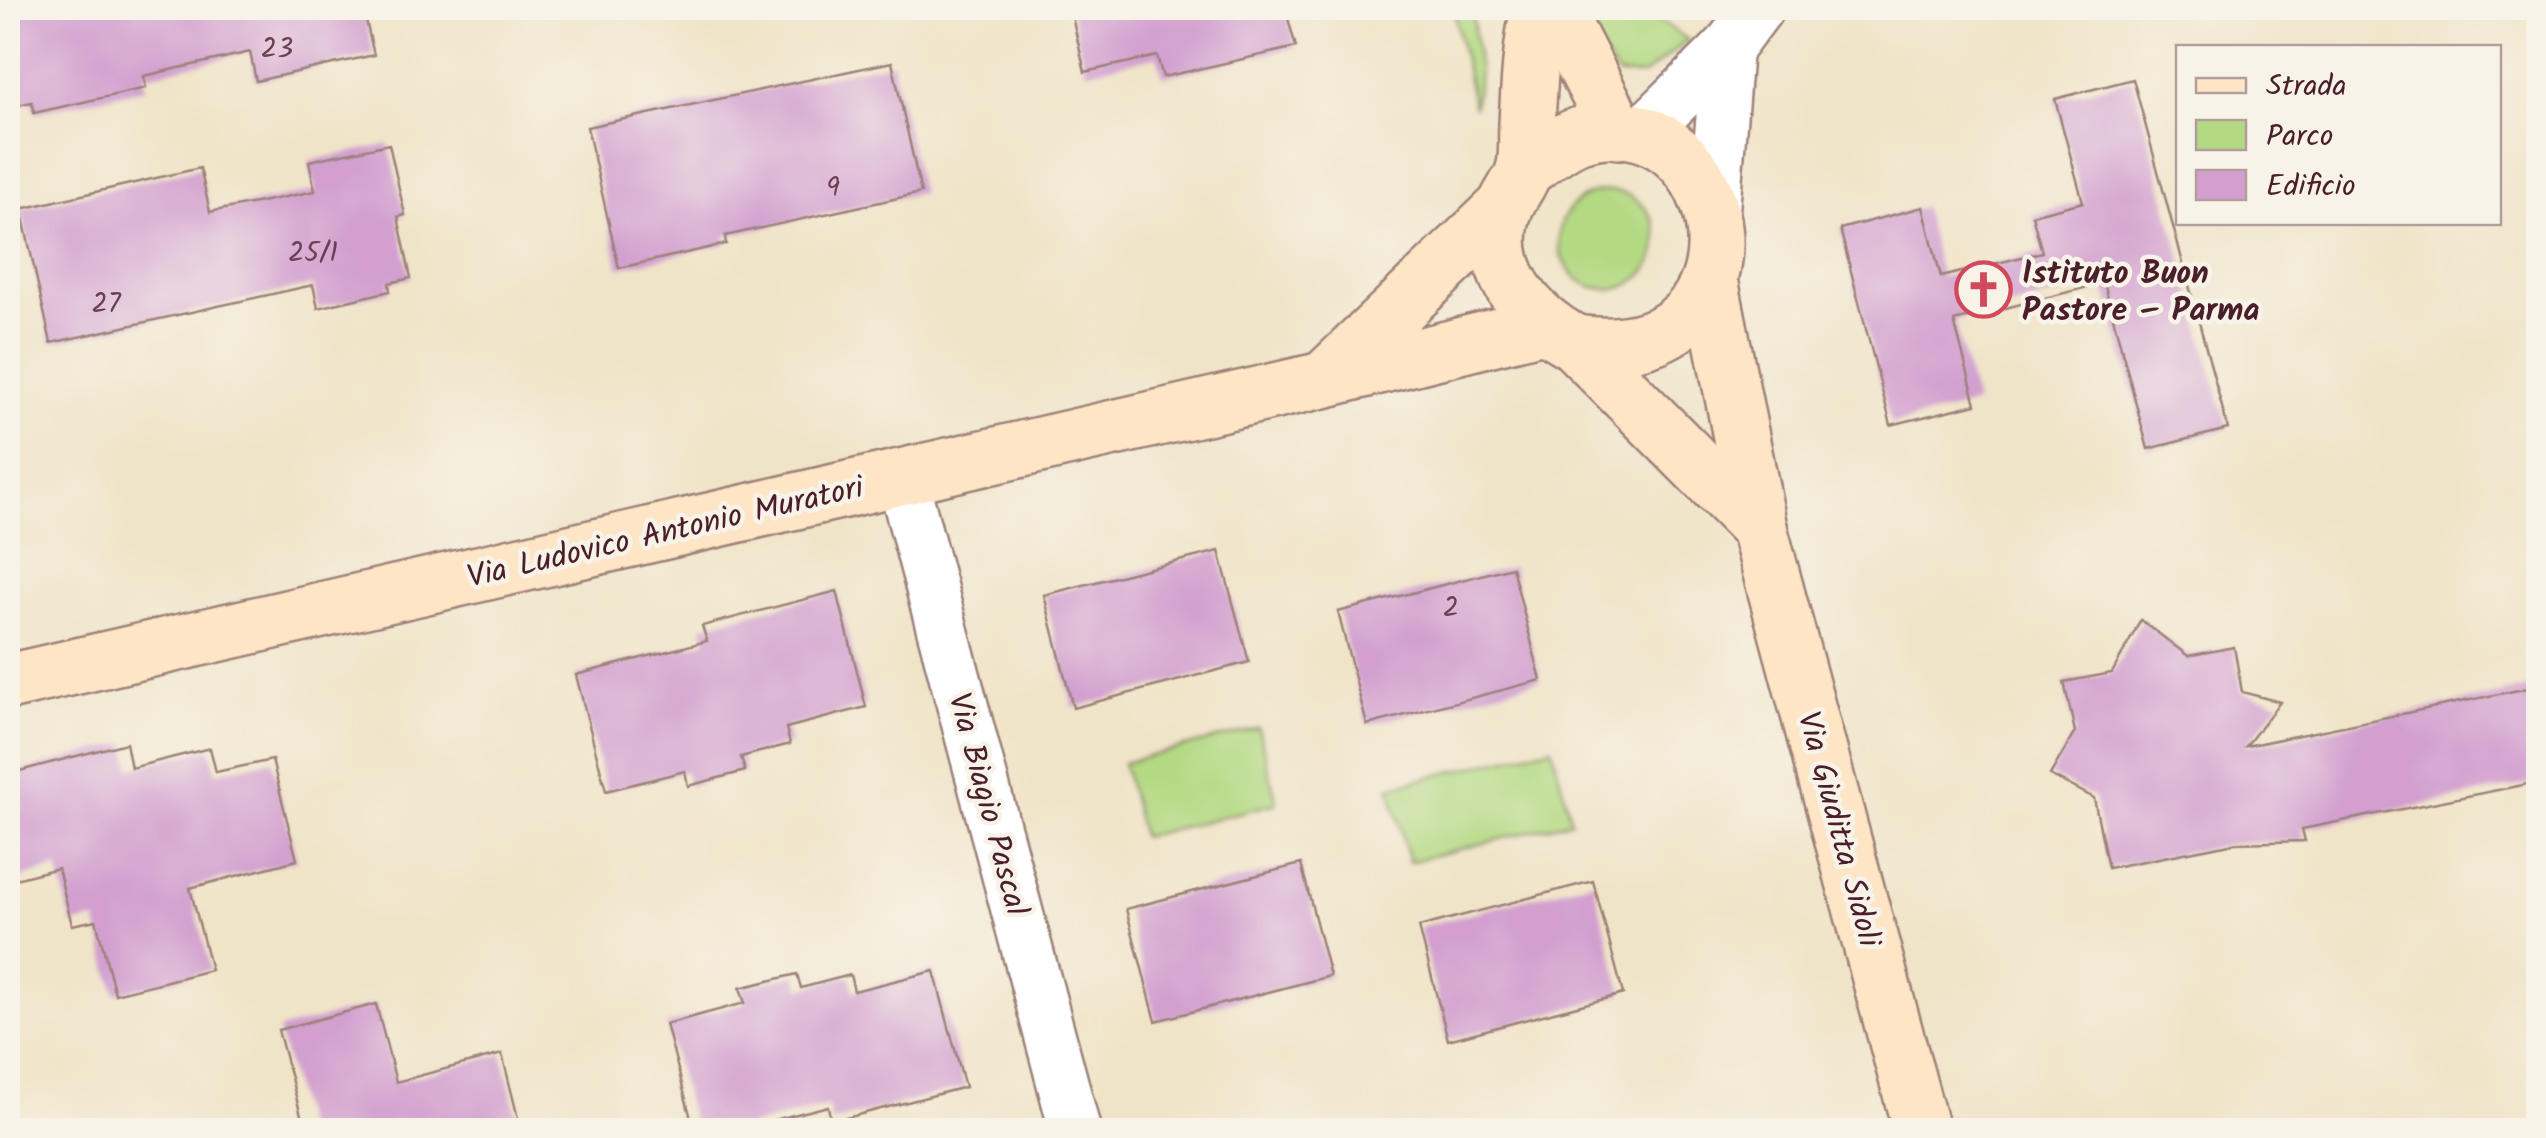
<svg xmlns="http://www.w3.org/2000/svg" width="2546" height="1138" font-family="Kalam,sans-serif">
<rect width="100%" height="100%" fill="#f7f3e8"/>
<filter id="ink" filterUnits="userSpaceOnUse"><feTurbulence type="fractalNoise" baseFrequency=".01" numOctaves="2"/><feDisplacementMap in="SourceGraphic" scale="20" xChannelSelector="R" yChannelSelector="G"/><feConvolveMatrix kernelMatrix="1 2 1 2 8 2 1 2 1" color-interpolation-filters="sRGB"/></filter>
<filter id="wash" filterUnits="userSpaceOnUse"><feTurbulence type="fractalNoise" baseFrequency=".0048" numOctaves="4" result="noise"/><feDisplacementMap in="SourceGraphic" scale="40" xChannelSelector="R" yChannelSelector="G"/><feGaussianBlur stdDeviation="2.25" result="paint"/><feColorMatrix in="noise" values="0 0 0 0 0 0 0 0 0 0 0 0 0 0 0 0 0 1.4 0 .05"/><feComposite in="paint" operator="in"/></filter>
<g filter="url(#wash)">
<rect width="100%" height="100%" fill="#f0e4c8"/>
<!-- green -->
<g fill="#b3d982" stroke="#7e7c56" stroke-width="2.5">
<path d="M1453,8H1472L1479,73L1474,108Z"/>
<path d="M1587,8H1643L1688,40L1644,75H1618L1592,38Z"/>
<circle cx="1608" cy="240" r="49"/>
<path d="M1258,728L1277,803L1142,837L1123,763Z"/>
<path d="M1552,747L1571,821L1409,862L1390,787Z"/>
</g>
<g id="blocks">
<!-- building -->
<g fill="#d29fcf">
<path d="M8,8H363L374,55L256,81L250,52L144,76L146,88L34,113L32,102L8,107Z"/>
<path d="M1070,8H1285L1296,47L1163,77L1157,56L1085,72Z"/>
<path d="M892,62L921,193L725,236L726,244L619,268L587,127Z"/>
<path d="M2133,79L2228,429L2148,449L2104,283L1954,321L1976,404L1891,425L1840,229L1923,207L1941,277L2042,252L2032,215L2083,202L2055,99Z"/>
<path d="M389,144L405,215L398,217L411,278L389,283L390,291L318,308L313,285L51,343L21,209L200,168L210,212L315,191L309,161Z"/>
<path d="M1219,551L1249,662L1073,708L1044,595Z"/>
<path d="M1512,567L1541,680L1367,725L1338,612Z"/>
<path d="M837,591L866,707L786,728L790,744L741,757L745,771L688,786L685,771L606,791L576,675L707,641L702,626Z"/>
<path d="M2141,620L2188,656L2234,647L2242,692L2280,702L2246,746L2538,686V782L2302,829L2305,841L2235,843L2108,868L2094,798L2050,775L2075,732L2064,682L2112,673Z"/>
<path d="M126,743L131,768L210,748L216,772L272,760L297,860L190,888L211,970L115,994L96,920L72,925L58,868L8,881V774Z"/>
<path d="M1301,864L1330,976L1156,1021L1126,909Z"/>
<path d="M1593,881L1623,994L1448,1040L1419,927Z"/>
<path d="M934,971L965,1087L831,1122L828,1106L735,1130H694L666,1024L745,1003L740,988L797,974L801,988L850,975L854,991Z"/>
<path d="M376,1004L396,1082L502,1054L521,1130H305L278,1030Z"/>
</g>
</g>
</g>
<g filter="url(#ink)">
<use href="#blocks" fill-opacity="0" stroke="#9d827a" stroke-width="2.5"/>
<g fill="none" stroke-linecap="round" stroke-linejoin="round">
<defs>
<g id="street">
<path d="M1641,134L1727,49L1758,8"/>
<path d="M1714,210L1727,49"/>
<path d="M902,477L1075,1130"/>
</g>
<g id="secondary">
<path d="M1539,8C1531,46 1529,84 1527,124C1526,138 1528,156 1524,170C1521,182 1511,193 1506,205C1482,266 1525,316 1575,343L1759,528"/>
<path d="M1555,8L1618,131"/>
<path d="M1524,170C1541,159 1563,139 1583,134C1737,92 1783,372 1575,343"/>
<path d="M1710,280L1759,528L1921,1130"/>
<path d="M1326,378L1505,207"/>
<path d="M8,682L1323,380L1543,325"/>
</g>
</defs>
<!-- street casing -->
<use href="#street" stroke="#9d827a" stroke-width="55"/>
<!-- secondary casing -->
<use href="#secondary" stroke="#9d827a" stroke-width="60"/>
<!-- street -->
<use href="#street" stroke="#fff" stroke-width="50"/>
<!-- secondary -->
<use href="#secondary" stroke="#fde5c5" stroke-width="55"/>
</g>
</g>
<!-- icons -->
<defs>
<symbol id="church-ring" viewBox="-11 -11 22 22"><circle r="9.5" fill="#f7f3e8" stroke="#d1495b" stroke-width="1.5"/><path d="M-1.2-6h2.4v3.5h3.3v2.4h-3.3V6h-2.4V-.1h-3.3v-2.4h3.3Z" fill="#d1495b"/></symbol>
</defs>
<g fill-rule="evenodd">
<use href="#church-ring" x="1952" y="258" width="63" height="63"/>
</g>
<g text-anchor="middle" stroke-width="9" stroke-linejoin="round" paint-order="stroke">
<!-- number labels -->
<g font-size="28" fill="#6c3f54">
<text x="277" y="57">23</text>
<text x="833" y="196">9</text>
<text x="313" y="261">25/1</text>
<text x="106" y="312">27</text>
<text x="1451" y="616">2</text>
</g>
<!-- poi labels -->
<g font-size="32" font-weight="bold" fill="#4a1f2b" stroke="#f7f3e8" text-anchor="start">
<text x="2022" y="283">Istituto Buon<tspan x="2022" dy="37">Pastore – Parma</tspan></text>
</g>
<!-- street labels -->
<g font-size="32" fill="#4a1f2b" stroke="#f7f3e8">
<text transform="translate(665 531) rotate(-13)" y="11">Via Ludovico Antonio Muratori</text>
<text transform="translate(989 804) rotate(75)" y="11">Via Biagio Pascal</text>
<text transform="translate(1840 829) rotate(75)" y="11">Via Giuditta Sidoli</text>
</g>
</g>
<!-- margin -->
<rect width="2546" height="1138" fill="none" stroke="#f7f3e8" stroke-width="40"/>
<!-- legend -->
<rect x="2176" y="45" width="325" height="180" fill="#f7f3e8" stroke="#b29e9c" stroke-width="2.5"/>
<rect x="2196" y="78" width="50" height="15" fill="#fde5c5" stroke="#b29e9c" stroke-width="2.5"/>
<text x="2266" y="95" font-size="30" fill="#4a1f2b">Strada</text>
<rect x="2196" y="120" width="50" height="30" fill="#b3d982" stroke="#b29e9c" stroke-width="2.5"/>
<text x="2266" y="145" font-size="30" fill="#4a1f2b">Parco</text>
<rect x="2196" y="170" width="50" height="30" fill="#d29fcf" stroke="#b29e9c" stroke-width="2.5"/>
<text x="2266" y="195" font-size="30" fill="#4a1f2b">Edificio</text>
</svg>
